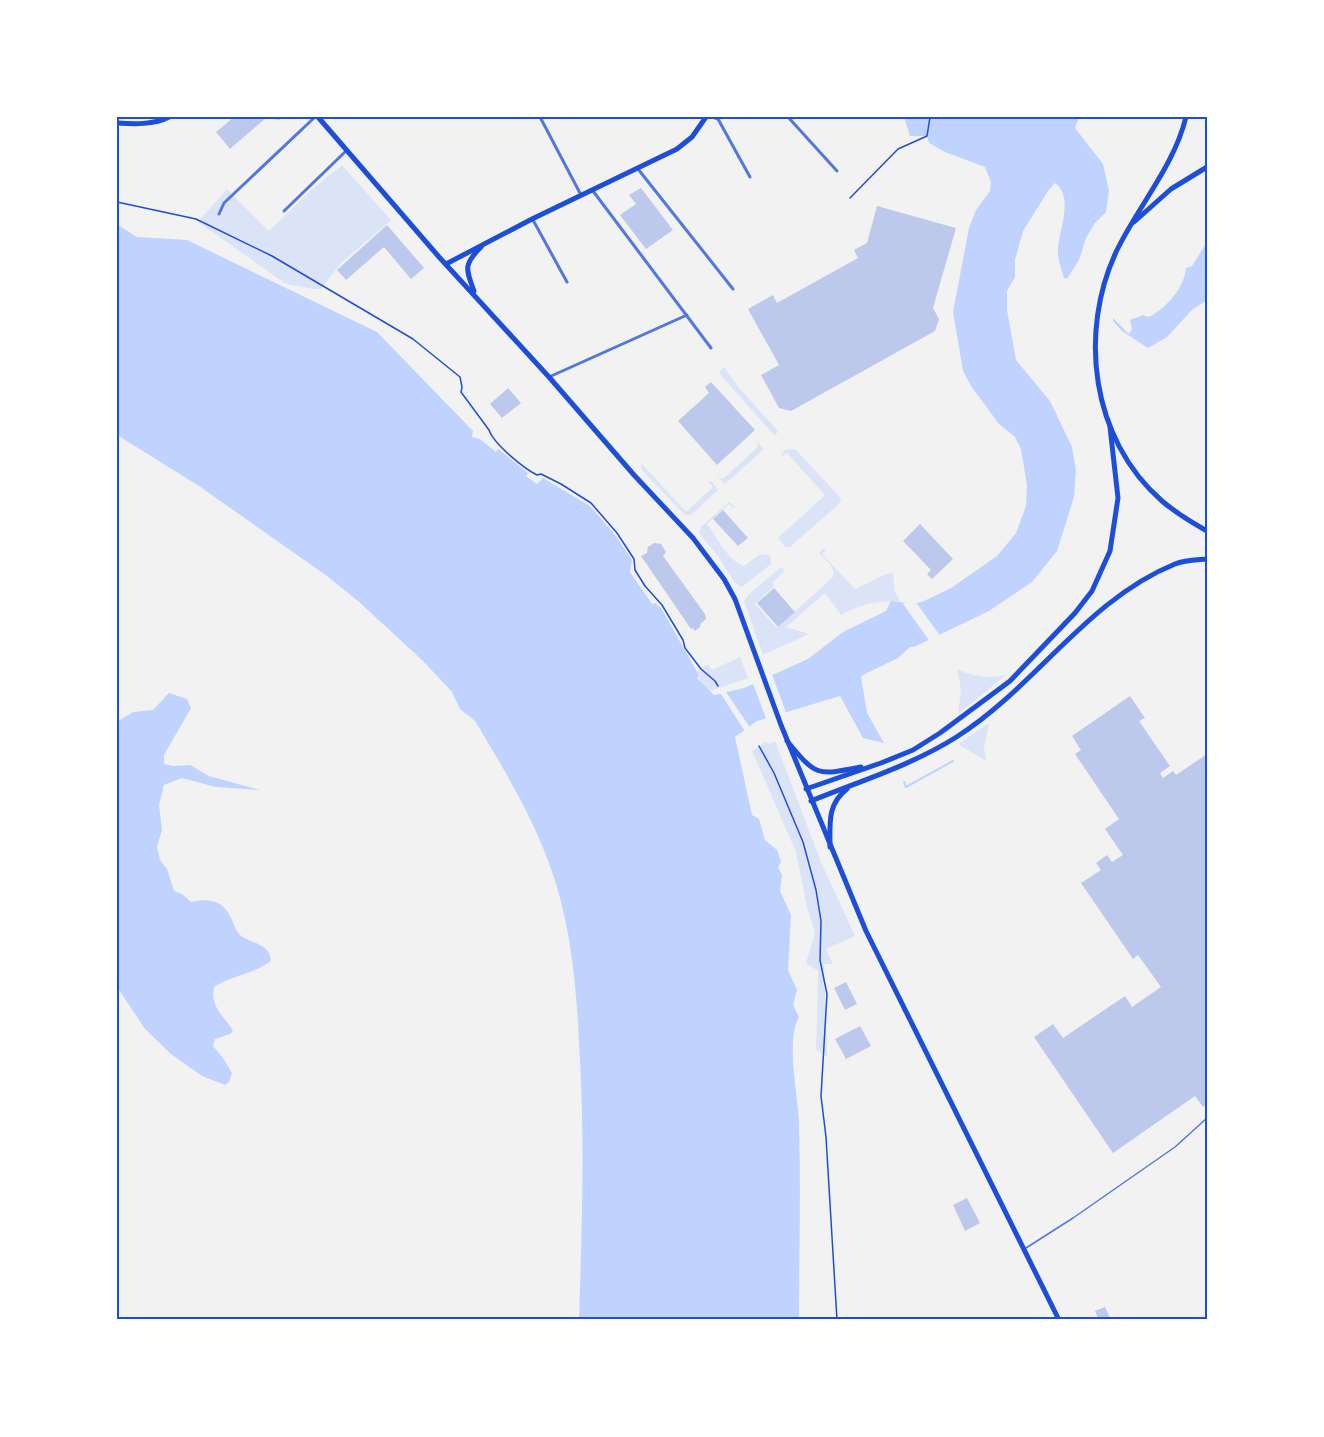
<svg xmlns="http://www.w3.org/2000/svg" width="1324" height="1437" font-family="Signika,sans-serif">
<rect width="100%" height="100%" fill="#f2f2f2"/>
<!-- green -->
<g fill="#dbe4f7">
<path d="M342,165L391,220L340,264L321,289H313L286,284L198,222L227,189L269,231L315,187Z"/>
<path d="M724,367L740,389L778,431L775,436L719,373Z"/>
<path d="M756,441L764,449L725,484L717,476L723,479L758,447Z"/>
<path d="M791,449H795L839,496L841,500L839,504L790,547H785L778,538L825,495L787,453L780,457L785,450Z"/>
<path d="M641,463L686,512L713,487L709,483L711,481L718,490L691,515H685L642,470Z"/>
<path d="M729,502L735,507L733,508L729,504L707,524C718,538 726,559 744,566L759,555L767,554L771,558V564L742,587L734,582L718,556L699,533L701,527Z"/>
<path d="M824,548L826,550L822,554L855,589L886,574L893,573L895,592L901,603C877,599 862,604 841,615L825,593L786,627L809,634L763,655L744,601L748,595L780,568H783L784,572L772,583L774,586L755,604L777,628L833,577C836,567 825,560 819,553Z"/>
<path d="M740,657L748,678L710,691L703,685L699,678L700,676L697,671L708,664L712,670Z"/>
<path d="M957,669C974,677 987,678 1006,675L958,714L961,689Z"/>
<path d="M989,723L984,747L986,761L958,744Z"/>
<path d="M775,741L821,862L855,936L826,949L833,964H824L827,1057L816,1049L818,971L806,963L815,933L807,907L796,852L752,751L765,742L769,744Z"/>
</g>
<!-- water -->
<g fill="#bfd3fe">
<path d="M904,117H1079L1075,128L1103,164L1109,191L1106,212L1095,223L1086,238L1079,260L1067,279L1064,278C1062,271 1059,263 1058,255C1056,234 1076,199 1055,183L1048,191L1023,231L1015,260V277L1007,291V310L1016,360L1050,401L1072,447L1076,470L1074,497L1057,551L1032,582L989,611L914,647H910L898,658L861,676L867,713L884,743L863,738L840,696L757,721L735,737L752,815L759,819L765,840L777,850L781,862L778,867L782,875L780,891L791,915L788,970L797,990L793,1005L799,1017C785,1041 799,1098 799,1126C801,1191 799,1255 799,1320H579C582,1227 585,1135 579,1042C576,980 570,917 547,858C529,810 502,766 475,721L460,709L452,692L423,661L358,601L327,576L199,486L117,435V224L137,237L187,240L377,332L473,431L472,437L480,439L496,452L498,449L528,473L526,476L537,484L543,478L590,506L615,535L632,560L630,572L652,604L655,603L661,608L696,670L699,676L697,678L714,695L744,688L808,659L843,632L886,611L891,601L912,604L922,602L951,588L997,556L1016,533L1026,506L1027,485L1021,449L1015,437L999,424L971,386L963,371L953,312L969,228L976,210L990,191L991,182L985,167L945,152L929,143L927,136H910Z"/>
<path d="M1207,242V300L1192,310L1167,337L1148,348L1122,331L1113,321V318L1129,334L1132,329L1130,320L1143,315L1149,317C1166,308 1184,289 1186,268L1192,266Z"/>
<path d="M169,693L187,699L191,708L164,755V764L173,766L190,765L209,776L260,790L216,787L182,778L164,785L159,805L162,830L157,846L160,860L167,869L174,891L182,894L191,902C209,898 223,900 231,918C234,924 235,930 240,935C251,944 270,943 271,961C256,973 230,976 214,987C210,1008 224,1015 233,1031L230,1034L215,1039L213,1046L223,1058L232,1073L229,1082L225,1085L202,1076L171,1054L145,1029L117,987V722L133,712L153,710Z"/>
</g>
<!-- pier -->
<g fill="#f2f2f2">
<path d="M910,601H915L941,637L931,643L903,604Z"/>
<path d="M771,672L787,715L767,721L752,681Z"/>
<path d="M724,689L751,729L746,733L719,691Z"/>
</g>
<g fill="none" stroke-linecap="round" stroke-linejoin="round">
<!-- stream -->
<path stroke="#bfd3fe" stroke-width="2" d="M904,782L906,787L953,761"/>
</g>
<!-- building -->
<g fill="#bdc9ec">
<path d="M234,117H283L279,120L266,118L230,149L216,132Z"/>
<path d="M641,188L673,230L646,249L620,215L636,204L629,195Z"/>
<path d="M877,206L956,228L933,308L939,319L935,331L791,411L779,408L761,375L779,365L748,309L773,295L777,303L858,258L854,250L867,243Z"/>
<path d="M387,225L424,268L411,279L384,247L346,280L337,270Z"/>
<path d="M711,382L755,430L717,465L678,421L709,393L705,387Z"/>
<path d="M508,388L521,403L502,418L490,404Z"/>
<path d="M723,510L748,538L738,546L713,519Z"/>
<path d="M920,524L953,559L932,579L927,574L931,570L903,541Z"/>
<path d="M654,543L661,544L666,552L663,556L705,614L706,619L700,624L701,626L695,631L693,628L691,629L641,556L647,553L648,547Z"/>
<path d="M774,588L795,612L778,627L757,603Z"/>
<path d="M1130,696L1145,718L1139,721L1170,766L1160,773L1163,778L1173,771L1176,775L1207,754V1105L1203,1107L1195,1096L1113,1153L1034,1037L1053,1024L1063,1038L1125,996L1132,1007L1161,987L1138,955L1133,959L1081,883L1101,870L1096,863L1107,855L1112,862L1123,855L1105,829L1119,819L1075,754L1081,750L1072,736Z"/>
<path d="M846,982L857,1004L845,1010L834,988Z"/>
<path d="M860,1026L871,1046L846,1059L835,1039Z"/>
<path d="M967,1198L980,1223L965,1231L953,1205Z"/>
<path d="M1105,1307L1111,1320H1099L1095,1311Z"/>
</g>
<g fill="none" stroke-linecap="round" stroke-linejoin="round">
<!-- path -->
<g stroke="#1d4ed8" stroke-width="1.5">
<path d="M850,198L898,149L927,136L930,117"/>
<path d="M117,202L196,219L272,256L413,339L460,377L462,387L461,392L489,430C494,444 523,468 537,475L541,474L561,484L591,503L617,533L634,559L635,570L645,586L662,605L683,640L685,648L701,669L715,681L718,686"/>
<path d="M759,746L774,773L803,842L816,890L821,921L820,960L827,994L821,1096L826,1137L837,1320"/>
</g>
<!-- service -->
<path stroke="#5277de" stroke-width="1.5" d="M1026,1248L1073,1218L1175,1147L1207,1118"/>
<!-- minor -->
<g stroke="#5277de" stroke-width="3">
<path d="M540,117L581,195"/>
<path d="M712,117L718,119L721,117"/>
<path d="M788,117L837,171"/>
<path d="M718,119L750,177"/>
<path d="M638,169L733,289"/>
<path d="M593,191L711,348"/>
<path d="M284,211L346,151"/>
<path d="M219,214L224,203L315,117"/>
<path d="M533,220L567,282"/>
<path d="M549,377L687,315"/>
</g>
<!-- primary -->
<g stroke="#1d4ed8" stroke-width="5">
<path d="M318,117L439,257L549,377L634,475L693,538L724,579L735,599L781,725L866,931L1059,1320"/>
<path d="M117,123C134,124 154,125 169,117"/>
<path d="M446,264L532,219L677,149L692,137L706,117"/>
<path d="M474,291C466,269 463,265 481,247"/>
</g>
<!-- trunk -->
<g stroke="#1d4ed8" stroke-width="5">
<path d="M1186,117C1174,166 1139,205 1117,250C1078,332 1091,439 1162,501C1176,513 1191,522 1207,531"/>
<path d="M1134,222L1171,189L1207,167"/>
<path d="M787,741C816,776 816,776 861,767"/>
<path d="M806,789L881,763L913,750L940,733L1010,681L1075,613L1092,591L1110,551L1118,498L1110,427"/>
<path d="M811,801C860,781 913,765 958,736C1036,686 1088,599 1175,564C1185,560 1197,560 1207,559"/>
<path d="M830,847C830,824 827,804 847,789"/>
</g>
</g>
<!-- border -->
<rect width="1324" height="1437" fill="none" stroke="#ffffff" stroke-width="237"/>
<rect x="118" y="118" width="1088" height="1200" fill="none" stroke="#1d4ed8" stroke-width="2"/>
</svg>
